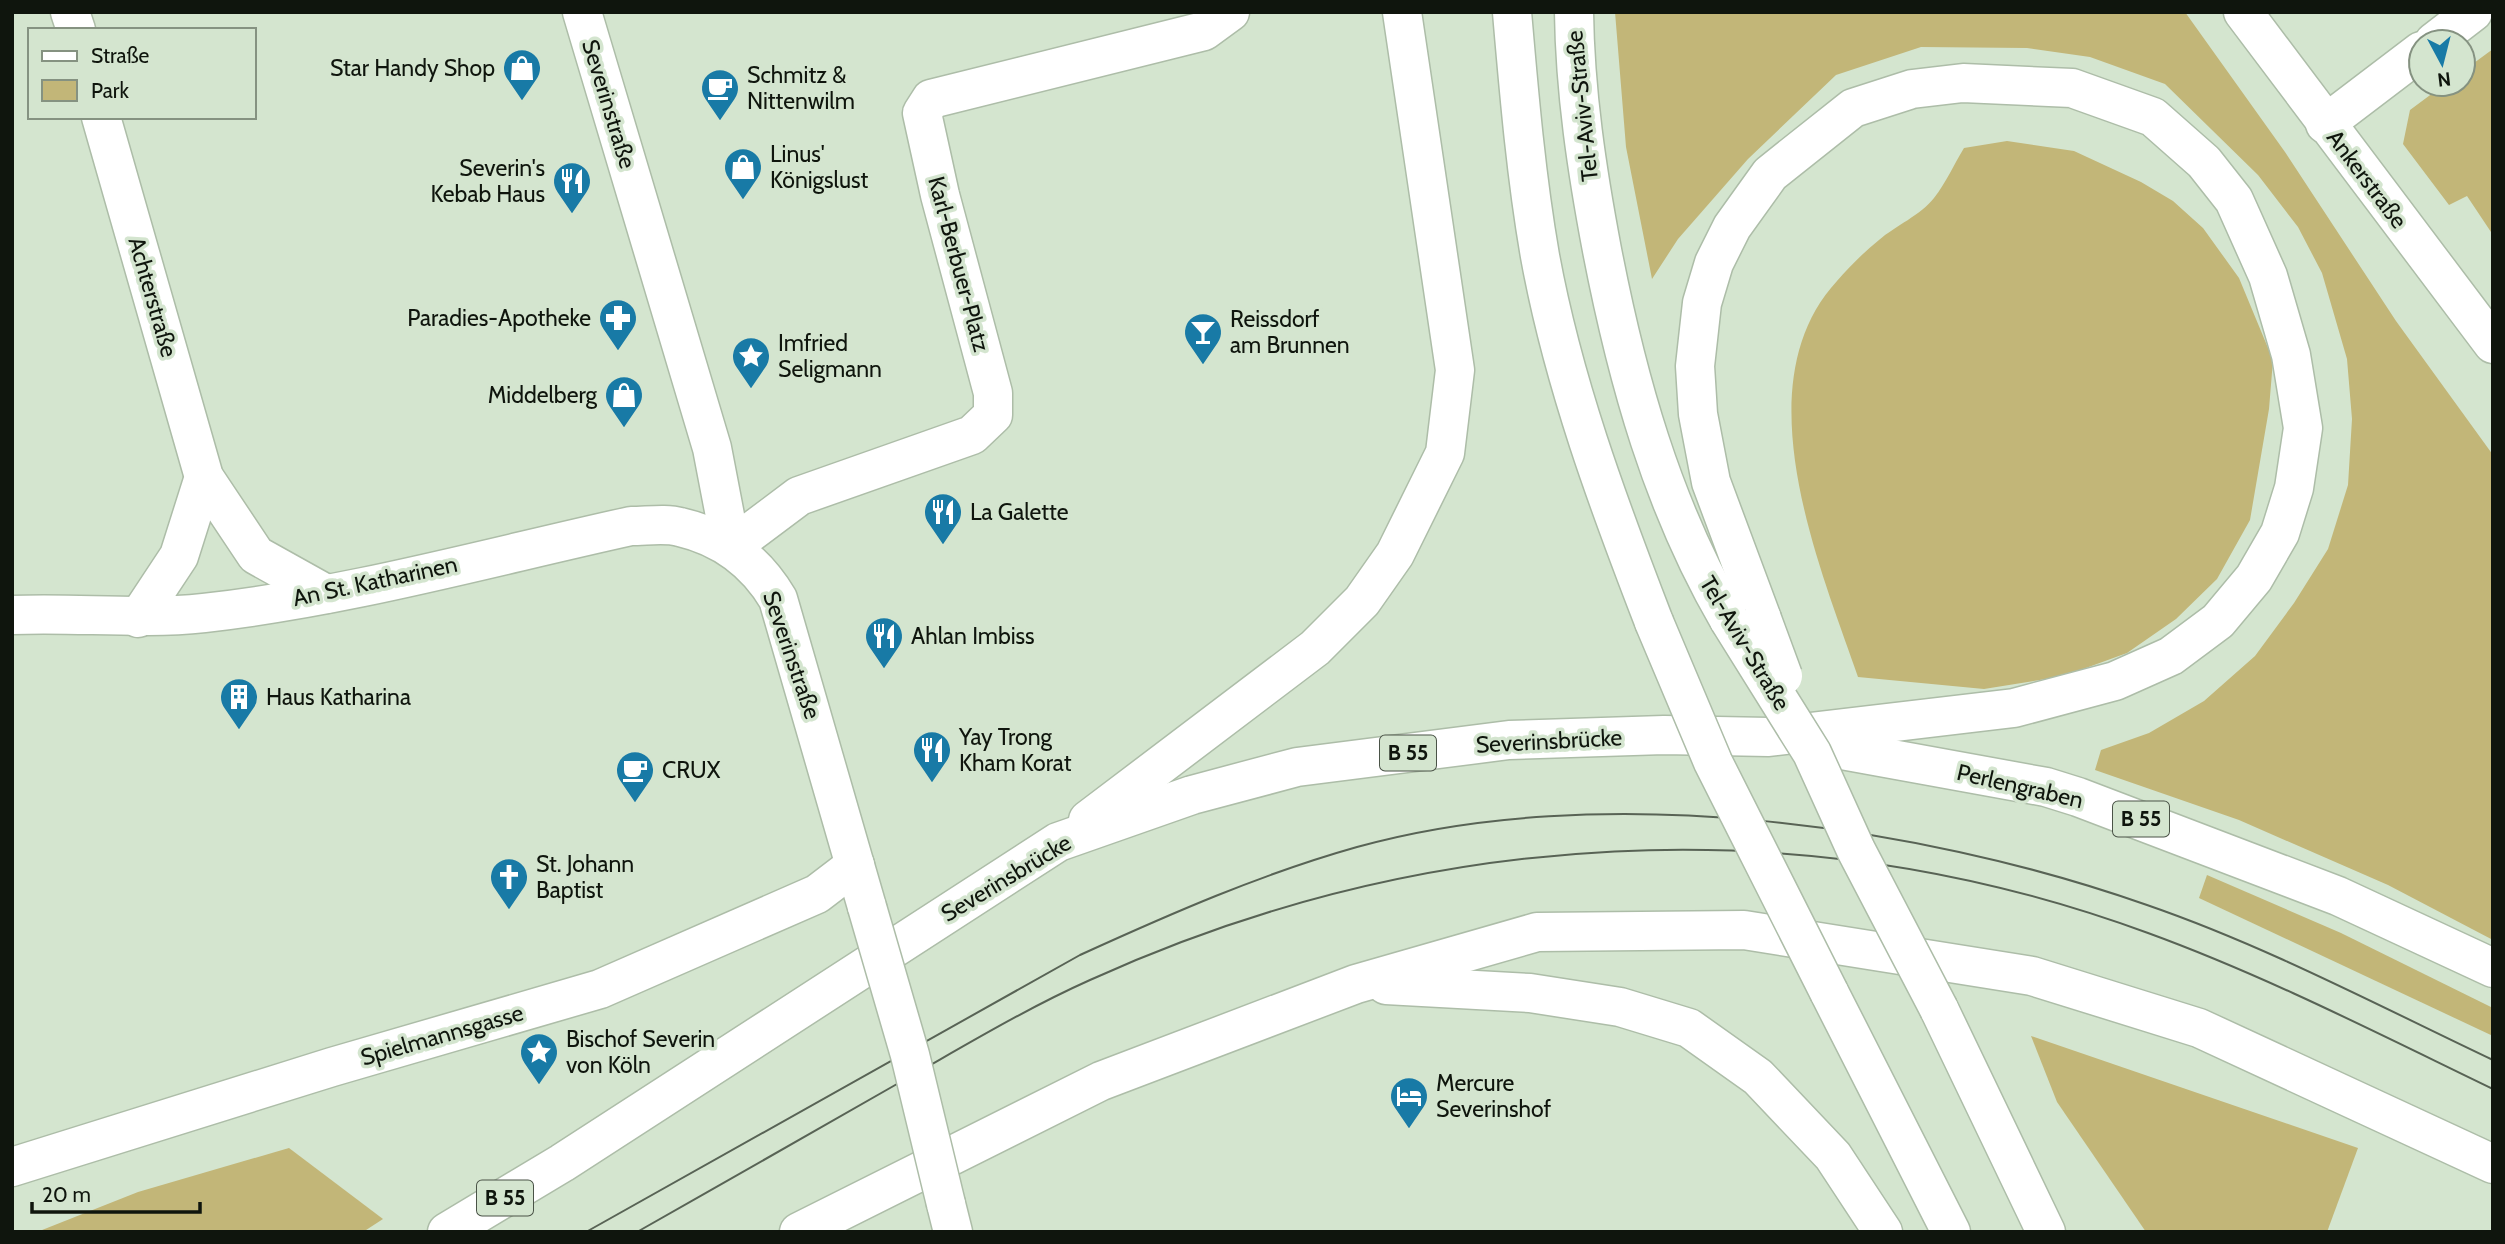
<svg xmlns="http://www.w3.org/2000/svg" width="2505" height="1244" font-family="Cabin,sans-serif">
<rect width="100%" height="100%" fill="#d4e5cf"/>
<!-- green -->
<g fill="#c2b678">
<path d="M1615,12H2185L2285,152L2396,321L2493,455V940L2388,885L2239,820L2095,770L2101,750L2149,733L2204,701L2255,656L2294,603L2328,549L2348,485L2352,419L2347,359L2322,273L2298,227L2258,175L2165,84L2090,57L2027,48L1921,47L1836,75L1748,159L1678,239L1652,279L1626,147Z"/>
<path d="M2493,49V235L2467,196L2449,205L2403,144L2410,110L2445,84H2463V71Z"/>
<path d="M2007,141L2074,151L2141,182L2173,201L2203,228L2239,278L2273,360L2269,409L2250,520L2217,579L2176,619L2127,653L2064,676L1984,689L1858,677C1819,564 1742,384 1837,281C1849,267 1864,252 1879,240C1895,226 1921,215 1934,198C1946,183 1954,164 1964,148Z"/>
<path d="M2207,875L2341,933L2493,1008V1036L2199,898Z"/>
<path d="M2031,1036L2358,1148L2327,1232H2146L2057,1102Z"/>
<path d="M289,1148L383,1219L363,1232H37L138,1192Z"/>
</g>
<g fill="none" stroke-linecap="round" stroke-linejoin="round">
<defs>
<g id="minor">
<path d="M70,12L76,30"/>
<path d="M582,12L712,448L731,547"/>
<path d="M2243,12L2493,344"/>
<path d="M2434,42L2473,12"/>
<path d="M101,117L204,477L256,555L326,594"/>
<path d="M2325,124L2421,51"/>
<path d="M731,547L799,496L972,435L993,415V393L940,195L922,113L931,99L1204,31L1230,12"/>
<path d="M12,615C76,612 139,620 204,613C348,597 490,557 631,526C647,526 666,523 680,527C723,537 756,562 778,599L867,907"/>
<path d="M138,618L179,556L204,477"/>
<path d="M12,1167L332,1067L600,989L817,894L855,865"/>
<path d="M946,1204L953,1232"/>
</g>
<g id="major">
<path d="M1512,12C1519,93 1526,176 1540,256C1563,382 1608,503 1654,622"/>
<path d="M1574,12C1575,92 1587,171 1602,250C1627,379 1662,505 1729,620"/>
<path d="M1809,744L2046,787L2078,797L2338,896L2493,968"/>
<path d="M1088,820L1315,648L1362,601L1395,554L1445,453L1455,370L1402,12"/>
<path d="M1386,985L1530,993L1620,1007L1689,1028L1758,1077L1833,1156L1883,1232"/>
<path d="M1829,992L1951,1232"/>
<path d="M1939,1009L2046,1232"/>
<path d="M447,1232L562,1163L1058,842L1192,795L1297,767L1509,740L1664,735L1769,737L2014,708L2115,681L2171,656L2218,621L2254,578L2280,533L2294,488L2303,428L2291,355L2268,276L2234,200L2204,162L2153,117L2072,88L1963,83L1912,89L1853,108L1770,174L1732,227L1714,263L1702,303L1695,366L1698,414L1711,482L1762,619"/>
<path d="M799,1232L1101,1081L1356,984L1537,932L1744,930L2032,976L2199,1028L2493,1164"/>
</g>
</defs>
<!-- minor casing -->
<use href="#minor" stroke="#adbda8" stroke-width="41"/>
<!-- major casing -->
<use href="#major" stroke="#adbda8" stroke-width="41"/>
<!-- minor -->
<use href="#minor" stroke="#fff" stroke-width="38"/>
<!-- major -->
<use href="#major" stroke="#fff" stroke-width="38"/>
<!-- tram -->
<g stroke="#586355" stroke-width="2">
<path d="M586,1232L1080,955C1170,914 1261,874 1357,847C1597,780 1914,823 2147,905C2266,946 2379,1006 2493,1060"/>
<path d="M637,1232C724,1183 811,1133 897,1084C961,1048 1023,1010 1090,980C1425,828 1801,805 2148,933C2266,976 2379,1034 2493,1089"/>
</g>
<defs>
<path id="minor-bridge" d="M867,907L910,1055L946,1204"/>
<g id="major-bridge">
<path d="M1762,619L1783,676"/>
<path d="M1729,620L1812,753L1856,850L1939,1009"/>
<path d="M1654,622L1713,762L1829,992"/>
</g>
</defs>
<!-- minor-bridge casing -->
<use href="#minor-bridge" stroke="#adbda8" stroke-width="41" stroke-linecap="butt"/>
<!-- major-bridge casing -->
<use href="#major-bridge" stroke="#adbda8" stroke-width="41" stroke-linecap="butt"/>
<!-- minor-bridge -->
<use href="#minor-bridge" stroke="#fff" stroke-width="38"/>
<!-- major-bridge -->
<use href="#major-bridge" stroke="#fff" stroke-width="38"/>
</g>
<!-- icons -->
<defs>
<symbol id="shop-pin" viewBox="-11 -11 22 30"><path d="M0 17L-7.5 6A9.5 9.5 0 1 1 7.5 6Z" fill="#187aa6" stroke="#d4e5cf"/><path d="M-5-2.5h2.3a2.7 3.5 0 0 1 5.4 0H5L5.5 6h-11ZM-1.5-2.5h3a1.5 2.3 0 0 0-3 0Z" fill="#fff"/></symbol>
<symbol id="cafe-pin" viewBox="-11 -11 22 30"><path d="M0 17L-7.5 6A9.5 9.5 0 1 1 7.5 6Z" fill="#187aa6" stroke="#d4e5cf"/><path d="M-5.5-4.5H6V0H3Q3 3.5 0 3.5H-2.5Q-5.5 3.5-5.5 0ZM3-3.2v2h1.7v-2ZM-6 4.5H4V6H-6Z" fill="#fff"/></symbol>
<symbol id="restaurant-pin" viewBox="-11 -11 22 30"><path d="M0 17L-7.5 6A9.5 9.5 0 1 1 7.5 6Z" fill="#187aa6" stroke="#d4e5cf"/><path d="M-5-6h1v4h1v-4h1v4h1v-4h1v5L-1.5 .5V6h-2V.5L-5-1ZM5-6V6H3V1.5H1.5Q1.5-4 5-6Z" fill="#fff"/></symbol>
<symbol id="pharmacy-pin" viewBox="-11 -11 22 30"><path d="M0 17L-7.5 6A9.5 9.5 0 1 1 7.5 6Z" fill="#187aa6" stroke="#d4e5cf"/><path d="M-2-6h4v4h4v4h-4v4h-4v-4h-4v-4h4Z" fill="#fff"/></symbol>
<symbol id="bar-pin" viewBox="-11 -11 22 30"><path d="M0 17L-7.5 6A9.5 9.5 0 1 1 7.5 6Z" fill="#187aa6" stroke="#d4e5cf"/><path d="M-6-5H6L.8 .8V4.5H3.5V6h-7V4.5H-.8V.8Z" fill="#fff"/></symbol>
<symbol id="sight-pin" viewBox="-11 -11 22 30"><path d="M0 17L-7.5 6A9.5 9.5 0 1 1 7.5 6Z" fill="#187aa6" stroke="#d4e5cf"/><path d="M0-6L1.8-2.2L6-1.7L2.9 1.2L3.7 5.4L0 3.3L-3.7 5.4L-2.9 1.2L-6-1.7L-1.8-2.2Z" fill="#fff"/></symbol>
<symbol id="building-pin" viewBox="-11 -11 22 30"><path d="M0 17L-7.5 6A9.5 9.5 0 1 1 7.5 6Z" fill="#187aa6" stroke="#d4e5cf"/><path d="M-4-6H4V6H1V3H-1V6H-4ZM-2.5-4.3h1.7v1.8h-1.7ZM.8-4.3h1.7v1.8H.8ZM-2.5-1h1.7V.8h-1.7ZM.8-1h1.7V.8H.8Z" fill="#fff"/></symbol>
<symbol id="church-pin" viewBox="-11 -11 22 30"><path d="M0 17L-7.5 6A9.5 9.5 0 1 1 7.5 6Z" fill="#187aa6" stroke="#d4e5cf"/><path d="M-1.2-6h2.4v3.5h3.3v2.4h-3.3V6h-2.4V-.1h-3.3v-2.4h3.3Z" fill="#fff"/></symbol>
<symbol id="hotel-pin" viewBox="-11 -11 22 30"><path d="M0 17L-7.5 6A9.5 9.5 0 1 1 7.5 6Z" fill="#187aa6" stroke="#d4e5cf"/><path d="M-6-4.5h1.5V1H6V5H4.5V3h-9V5H-6ZM-4 0a1.8 1.8 0 1 1 3.6 0ZM.5 0V-2.5h3Q6-2.5 6 0Z" fill="#fff"/></symbol>
</defs>
<g fill-rule="evenodd">
<use href="#shop-pin" x="500" y="46" width="44" height="60"/>
<use href="#cafe-pin" x="698" y="66" width="44" height="60"/>
<use href="#shop-pin" x="721" y="145" width="44" height="60"/>
<use href="#restaurant-pin" x="550" y="159" width="44" height="60"/>
<use href="#pharmacy-pin" x="596" y="296" width="44" height="60"/>
<use href="#bar-pin" x="1181" y="310" width="44" height="60"/>
<use href="#sight-pin" x="729" y="334" width="44" height="60"/>
<use href="#shop-pin" x="602" y="373" width="44" height="60"/>
<use href="#restaurant-pin" x="921" y="490" width="44" height="60"/>
<use href="#restaurant-pin" x="862" y="614" width="44" height="60"/>
<use href="#building-pin" x="217" y="675" width="44" height="60"/>
<use href="#restaurant-pin" x="910" y="728" width="44" height="60"/>
<use href="#cafe-pin" x="613" y="748" width="44" height="60"/>
<use href="#church-pin" x="487" y="855" width="44" height="60"/>
<use href="#sight-pin" x="517" y="1030" width="44" height="60"/>
<use href="#hotel-pin" x="1387" y="1074" width="44" height="60"/>
</g>
<g text-anchor="middle" stroke-width="7" stroke-linejoin="round" paint-order="stroke">
<!-- shield labels -->
<g fill="#d4e5cf" stroke="#4a5347" stroke-width="2">
<rect x="1380" y="735.5" width="56" height="35" rx="5"/>
<rect x="2113" y="801.5" width="56" height="35" rx="5"/>
<rect x="477" y="1180.5" width="56" height="35" rx="5"/>
</g>
<g font-size="21" font-weight="bold" fill="#0f150d">
<text x="1408" y="760">B 55</text>
<text x="2141" y="826">B 55</text>
<text x="505" y="1205">B 55</text>
</g>
<!-- poi labels -->
<g font-size="23" fill="#0f150d" stroke="#d4e5cf" text-anchor="start">
<text x="495" y="76" text-anchor="end">Star Handy Shop</text>
<text x="747" y="83">Schmitz &amp;<tspan x="747" dy="26">Nittenwilm</tspan></text>
<text x="770" y="162">Linus'<tspan x="770" dy="26">Königslust</tspan></text>
<text x="545" y="176" text-anchor="end">Severin's<tspan x="545" dy="26">Kebab Haus</tspan></text>
<text x="591" y="326" text-anchor="end">Paradies-Apotheke</text>
<text x="1230" y="327">Reissdorf<tspan x="1230" dy="26">am Brunnen</tspan></text>
<text x="778" y="351">Imfried<tspan x="778" dy="26">Seligmann</tspan></text>
<text x="597" y="403" text-anchor="end">Middelberg</text>
<text x="970" y="520">La Galette</text>
<text x="911" y="644">Ahlan Imbiss</text>
<text x="266" y="705">Haus Katharina</text>
<text x="959" y="745">Yay Trong<tspan x="959" dy="26">Kham Korat</tspan></text>
<text x="662" y="778">CRUX</text>
<text x="536" y="872">St. Johann<tspan x="536" dy="26">Baptist</tspan></text>
<text x="566" y="1047">Bischof Severin<tspan x="566" dy="26">von Köln</tspan></text>
<text x="1436" y="1091">Mercure<tspan x="1436" dy="26">Severinshof</tspan></text>
</g>
<!-- street labels -->
<g font-size="23" fill="#0f150d" stroke="#d4e5cf">
<text transform="translate(609 104) rotate(73)" y="8">Severinstraße</text>
<text transform="translate(1582 106) rotate(-96)" y="8">Tel-Aviv-Straße</text>
<text transform="translate(2367 179) rotate(53)" y="8">Ankerstraße</text>
<text transform="translate(959 264) rotate(75)" y="8">Karl-Berbuer-Platz</text>
<text transform="translate(153 297) rotate(74)" y="8">Achterstraße</text>
<text transform="translate(375 581) rotate(-12)" y="8">An St. Katharinen</text>
<text transform="translate(1745 643) rotate(59)" y="8">Tel-Aviv-Straße</text>
<text transform="translate(792 655) rotate(71)" y="8">Severinstraße</text>
<text transform="translate(1549 741) rotate(-3)" y="8">Severinsbrücke</text>
<text transform="translate(2020 786) rotate(13)" y="8">Perlengraben</text>
<text transform="translate(1006 878) rotate(-31)" y="8">Severinsbrücke</text>
<text transform="translate(442 1035) rotate(-16)" y="8">Spielmannsgasse</text>
</g>
</g>
<!-- border -->
<rect width="2505" height="1244" fill="none" stroke="#0f150d" stroke-width="28"/>
<!-- legend -->
<rect x="28" y="28" width="228" height="91" fill="#d4e5cf" stroke="#859281" stroke-width="2"/>
<rect x="42" y="51" width="35" height="10" fill="#ffffff" stroke="#859281" stroke-width="2"/>
<text x="91" y="63" font-size="21" fill="#0f150d">Straße</text>
<rect x="42" y="80" width="35" height="21" fill="#c2b678" stroke="#859281" stroke-width="2"/>
<text x="91" y="98" font-size="21" fill="#0f150d">Park</text>
<!-- north arrow -->
<g transform="translate(2442 63) rotate(173)"><circle r="33" fill="#d4e5cf" stroke="#859281" stroke-width="2"/>
<path d="M0-5L12 26L0 18L-12 26Z" fill="#187aa6"/>
<text y="-10" font-size="19" font-weight="bold" text-anchor="middle" fill="#0f150d">N</text>
</g>
<!-- scale -->
<path d="M32 1202v10h168v-10" fill="none" stroke="#0f150d" stroke-width="3.5"/>
<text x="42" y="1202" font-size="21" fill="#0f150d" stroke="#d4e5cf" stroke-width="5" paint-order="stroke">20 m</text>
</svg>
